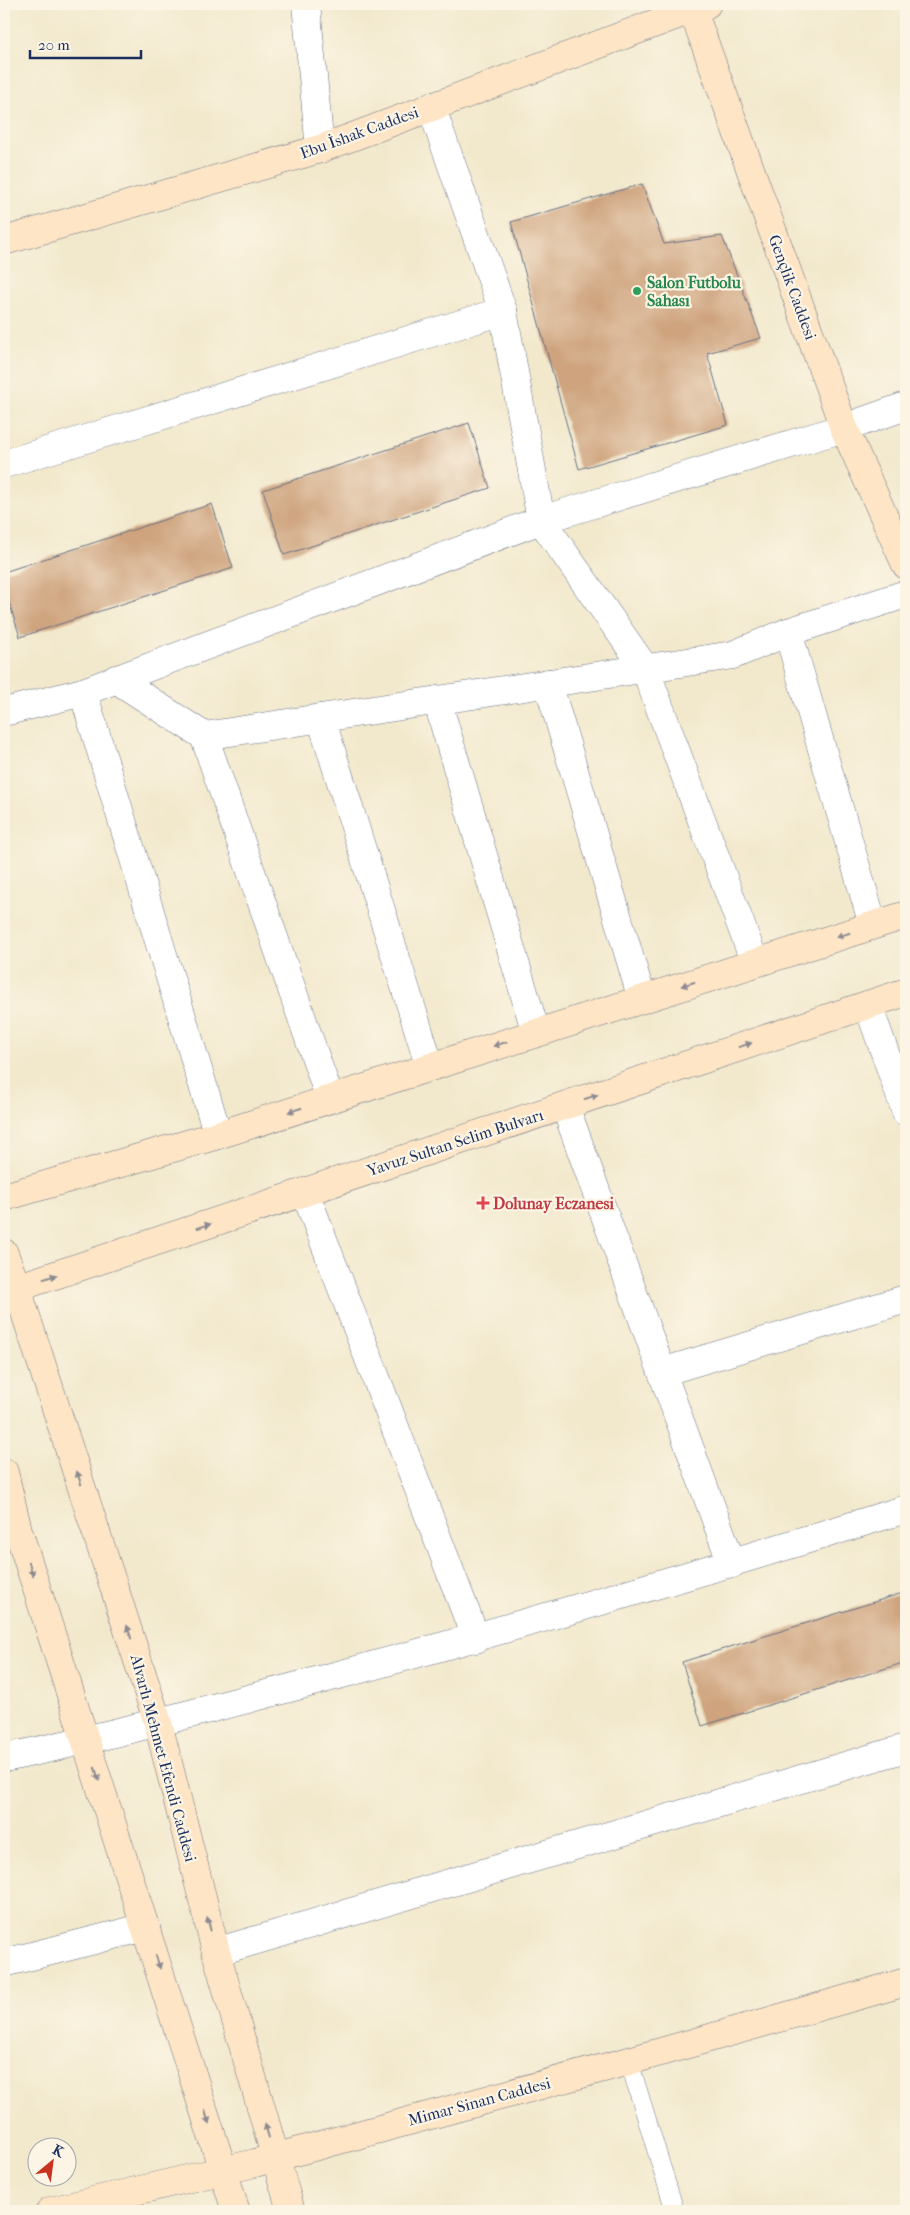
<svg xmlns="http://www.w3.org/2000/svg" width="910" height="2215" font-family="'IM FELL French Canon',serif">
<rect width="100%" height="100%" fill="#fcf5e5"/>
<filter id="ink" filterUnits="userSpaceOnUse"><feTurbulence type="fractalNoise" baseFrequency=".02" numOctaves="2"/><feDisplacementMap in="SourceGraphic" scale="10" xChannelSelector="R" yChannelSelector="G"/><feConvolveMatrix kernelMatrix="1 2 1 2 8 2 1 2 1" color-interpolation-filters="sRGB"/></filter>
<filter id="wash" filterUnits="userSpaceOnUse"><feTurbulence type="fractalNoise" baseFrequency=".0096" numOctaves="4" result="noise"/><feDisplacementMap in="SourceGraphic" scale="20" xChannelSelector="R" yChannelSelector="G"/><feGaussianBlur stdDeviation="1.12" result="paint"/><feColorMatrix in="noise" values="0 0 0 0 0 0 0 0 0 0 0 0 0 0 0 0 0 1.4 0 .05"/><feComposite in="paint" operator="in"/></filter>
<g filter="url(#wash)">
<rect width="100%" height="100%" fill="#f2e9cd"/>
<g id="blocks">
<!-- building -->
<g fill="#cea37d">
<path d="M642,184L664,244L722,236L761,338L707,353L728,425L579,469L511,222Z"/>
<path d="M469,423L490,488L284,555L263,490Z"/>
<path d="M212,504L233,568L20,637L4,586V572Z"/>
<path d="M906,1592V1662L702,1726L682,1662Z"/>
</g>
</g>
</g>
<g filter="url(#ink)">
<use href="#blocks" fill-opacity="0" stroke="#667085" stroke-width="1"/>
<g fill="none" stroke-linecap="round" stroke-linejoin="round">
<defs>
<path id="lane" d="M629,2061L675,2211"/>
<g id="street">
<path d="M306,4L320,149"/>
<path d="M431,106L503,311L541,520L645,668L755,963"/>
<path d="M4,464L503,311"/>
<path d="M788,632L873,925"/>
<path d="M116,679L204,736L733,655L788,632L906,594"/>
<path d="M548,683L642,999"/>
<path d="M83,692L218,1135"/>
<path d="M437,700L536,1033"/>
<path d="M4,712L83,692L541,520L844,428L906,406"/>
<path d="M321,718L430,1067"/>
<path d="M204,736L330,1099"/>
<path d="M868,1005L906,1112"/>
<path d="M565,1106L732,1564"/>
<path d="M305,1192L476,1639"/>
<path d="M662,1372L906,1299"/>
<path d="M4,1758C105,1737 205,1710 305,1684C507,1630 707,1571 906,1509"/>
<path d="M216,1952L906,1748"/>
<path d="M4,1963L146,1927"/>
</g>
<g id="secondary">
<path d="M692,4V8L844,428L906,565"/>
<path d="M4,241L320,149L707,4"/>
<path d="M4,1197L218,1135L906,915"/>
<path d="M4,1253L17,1288L158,1723L216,1952L291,2211"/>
<path d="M4,1292L906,992"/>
<path d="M4,1472L18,1530L236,2211"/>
<path d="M50,2211L255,2163L629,2061L906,1982"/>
</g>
</defs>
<!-- lane casing -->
<use href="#lane" stroke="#667085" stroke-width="19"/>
<!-- street casing -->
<use href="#street" stroke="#667085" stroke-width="29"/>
<!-- secondary casing -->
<use href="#secondary" stroke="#667085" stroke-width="29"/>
<!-- lane -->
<use href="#lane" stroke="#fff" stroke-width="18"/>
<!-- street -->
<use href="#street" stroke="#fff" stroke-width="28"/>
<!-- secondary -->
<use href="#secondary" stroke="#fde5c5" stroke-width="28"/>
</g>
<!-- one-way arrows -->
<defs><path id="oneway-solid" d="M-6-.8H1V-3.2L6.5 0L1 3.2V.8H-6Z" transform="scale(1.25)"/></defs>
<g fill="#8c8a92">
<use href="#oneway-solid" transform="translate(843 935) rotate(162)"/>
<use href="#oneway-solid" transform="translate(688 984) rotate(162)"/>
<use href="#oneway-solid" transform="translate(500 1044) rotate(162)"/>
<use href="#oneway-solid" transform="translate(745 1045) rotate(-18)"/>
<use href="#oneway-solid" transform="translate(591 1097) rotate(-18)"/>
<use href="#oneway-solid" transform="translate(295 1110) rotate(162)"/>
<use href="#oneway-solid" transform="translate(204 1226) rotate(-18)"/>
<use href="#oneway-solid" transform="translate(50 1277) rotate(-18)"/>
<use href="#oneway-solid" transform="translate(79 1478) rotate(-108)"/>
<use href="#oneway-solid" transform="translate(31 1569) rotate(72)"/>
<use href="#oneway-solid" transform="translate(129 1632) rotate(-108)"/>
<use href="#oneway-solid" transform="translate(97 1774) rotate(72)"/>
<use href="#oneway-solid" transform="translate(209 1924) rotate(-104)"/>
<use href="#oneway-solid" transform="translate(158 1962) rotate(72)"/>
<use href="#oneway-solid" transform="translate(207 2117) rotate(73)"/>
<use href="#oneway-solid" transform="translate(267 2131) rotate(-106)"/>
</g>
</g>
<!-- markers -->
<circle fill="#2e9e5b" stroke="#fcf5e5" stroke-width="2" cx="637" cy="291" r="5"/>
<path fill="#e0444e" stroke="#fcf5e5" stroke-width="2" d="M480.5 1195.5h5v5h5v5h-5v5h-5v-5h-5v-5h5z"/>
<g text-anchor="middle" stroke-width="4.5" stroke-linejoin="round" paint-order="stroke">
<!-- street labels -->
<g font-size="16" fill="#1b2f5e" stroke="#fcf5e5">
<text transform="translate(359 132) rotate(-20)" y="6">Ebu İshak Caddesi</text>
<text transform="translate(793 287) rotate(70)" y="6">Gençlik Caddesi</text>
<text transform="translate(455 1142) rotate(-18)" y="6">Yavuz Sultan Selim Bulvarı</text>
<text transform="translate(164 1758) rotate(75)" y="6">Alvarlı Mehmet Efendi Caddesi</text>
<text transform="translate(479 2101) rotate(-15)" y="6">Mimar Sinan Caddesi</text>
</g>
<!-- leisure labels -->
<g font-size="16" font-weight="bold" fill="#27864d" stroke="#fcf5e5" text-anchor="start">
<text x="647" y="288">Salon Futbolu<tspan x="647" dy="18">Sahası</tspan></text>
</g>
<!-- health labels -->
<g font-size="16" font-weight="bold" fill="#be3a42" stroke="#fcf5e5" text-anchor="start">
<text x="493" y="1209">Dolunay Eczanesi</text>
</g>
</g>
<!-- margin -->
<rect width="910" height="2215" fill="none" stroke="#fcf5e5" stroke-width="20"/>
<!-- north arrow -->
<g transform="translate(52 2162) rotate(29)"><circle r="24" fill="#fcf5e5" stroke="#a2a6af"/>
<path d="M0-4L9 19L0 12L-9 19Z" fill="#c8321e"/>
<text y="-8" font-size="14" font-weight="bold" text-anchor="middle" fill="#1b2f5e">K</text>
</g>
<!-- scale -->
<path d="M30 50v8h111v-8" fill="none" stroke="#1b2f5e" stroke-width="2.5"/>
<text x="38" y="50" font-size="15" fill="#1b2f5e" stroke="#fcf5e5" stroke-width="4" paint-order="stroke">20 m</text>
</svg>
